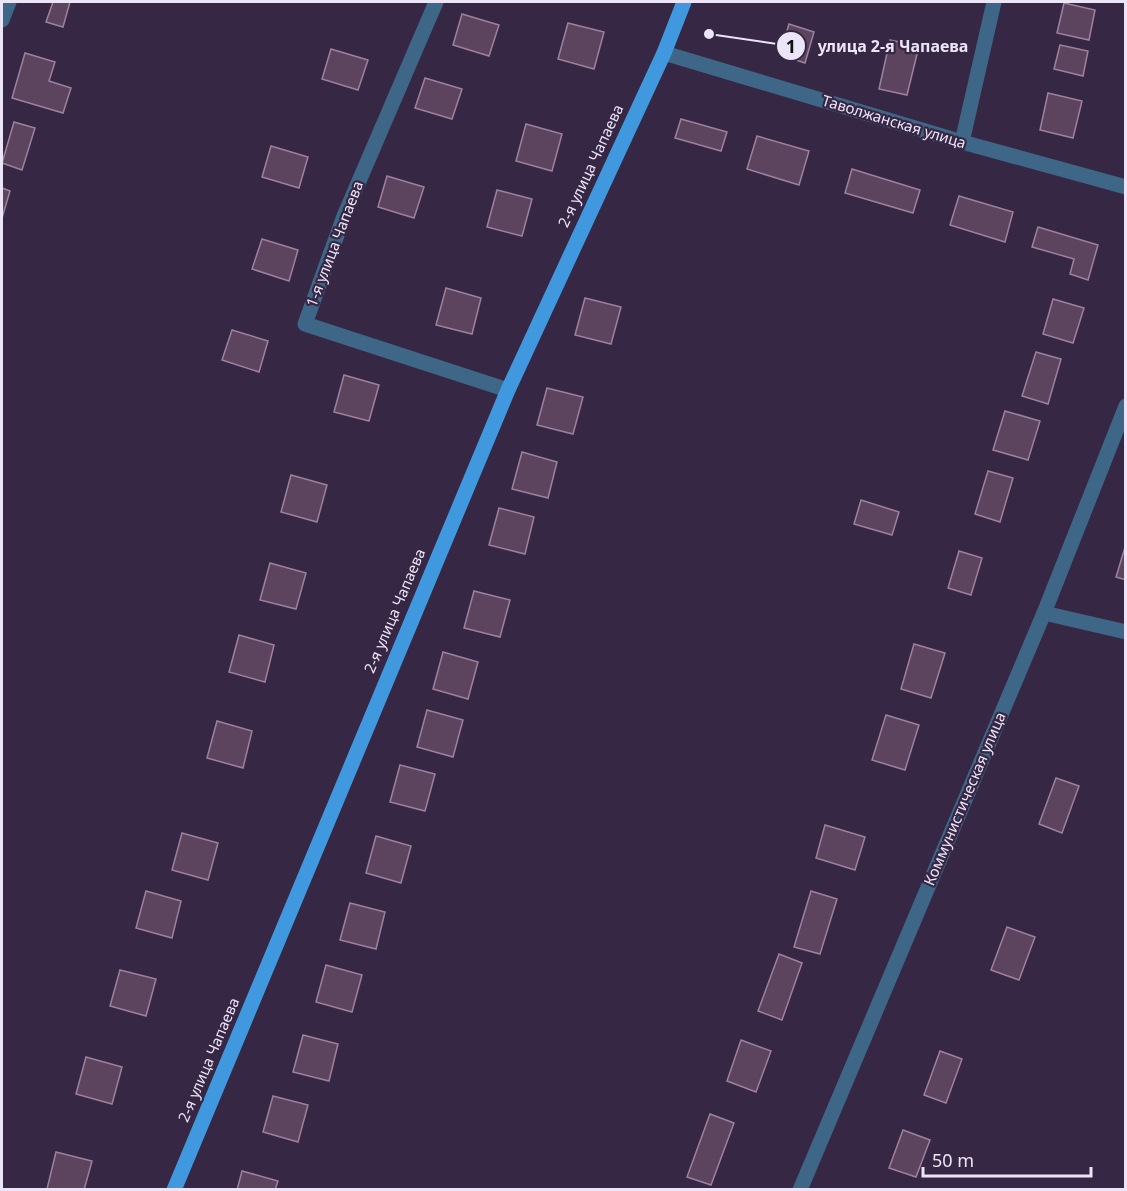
<svg xmlns="http://www.w3.org/2000/svg" width="1127" height="1191" font-family="'Noto Sans',sans-serif">
<rect width="100%" height="100%" fill="#362845"/>
<!-- building -->
<g fill="#5d445e" stroke="#9d819e" stroke-width="1.5">
<path d="M53,2H70L63,27L46,22Z"/>
<path d="M1064,3L1095,10L1089,40L1057,33Z"/>
<path d="M462,14L499,25L489,56L453,45Z"/>
<path d="M568,23L604,32L594,69L558,59Z"/>
<path d="M789,24L814,32L805,63L780,55Z"/>
<path d="M890,40L919,46L907,95L879,89Z"/>
<path d="M1060,45L1088,51L1083,76L1054,69Z"/>
<path d="M331,49L368,60L358,90L322,79Z"/>
<path d="M25,53L55,62L49,81L71,88L63,113L12,98Z"/>
<path d="M425,78L462,89L452,119L415,108Z"/>
<path d="M1048,93L1082,101L1073,138L1040,130Z"/>
<path d="M681,119L727,132L721,151L675,138Z"/>
<path d="M14,122L35,128L22,170L2,163Z"/>
<path d="M526,124L562,134L552,171L516,161Z"/>
<path d="M757,136L809,151L799,185L747,169Z"/>
<path d="M271,146L308,157L299,188L262,177Z"/>
<path d="M852,169L920,190L913,213L845,193Z"/>
<path d="M387,176L424,187L414,218L378,207Z"/>
<path d="M2,188L10,191L2,218Z"/>
<path d="M497,190L532,199L522,236L487,227Z"/>
<path d="M959,196L1013,212L1005,242L950,225Z"/>
<path d="M1038,227L1098,245L1088,280L1070,274L1074,259L1032,247Z"/>
<path d="M262,239L298,250L289,281L252,269Z"/>
<path d="M446,288L481,298L472,334L436,325Z"/>
<path d="M585,298L621,307L611,344L575,335Z"/>
<path d="M1053,299L1084,308L1073,343L1043,334Z"/>
<path d="M232,330L268,341L259,372L222,360Z"/>
<path d="M1036,352L1061,359L1048,404L1022,396Z"/>
<path d="M344,375L379,385L369,421L334,412Z"/>
<path d="M547,388L583,397L573,434L537,425Z"/>
<path d="M1005,411L1040,421L1028,460L993,450Z"/>
<path d="M522,452L557,462L548,498L512,489Z"/>
<path d="M988,471L1013,478L1000,522L975,514Z"/>
<path d="M291,475L327,485L317,522L281,512Z"/>
<path d="M861,500L899,512L892,535L854,524Z"/>
<path d="M499,508L534,517L525,554L489,545Z"/>
<path d="M1126,544V580L1116,577Z"/>
<path d="M959,551L982,558L971,595L948,588Z"/>
<path d="M270,563L306,573L296,609L260,600Z"/>
<path d="M474,591L510,600L500,637L464,628Z"/>
<path d="M239,635L274,645L265,682L229,672Z"/>
<path d="M914,644L945,653L931,698L901,689Z"/>
<path d="M443,652L478,662L468,699L433,689Z"/>
<path d="M427,710L463,720L453,757L417,747Z"/>
<path d="M886,715L919,725L905,770L872,760Z"/>
<path d="M217,721L252,731L243,768L207,758Z"/>
<path d="M400,765L435,774L425,811L390,802Z"/>
<path d="M1056,778L1079,786L1062,833L1039,824Z"/>
<path d="M825,825L865,837L855,870L816,858Z"/>
<path d="M182,833L218,843L208,880L172,870Z"/>
<path d="M376,836L411,846L401,883L366,873Z"/>
<path d="M146,891L181,901L172,938L136,928Z"/>
<path d="M811,891L837,899L820,954L794,947Z"/>
<path d="M350,903L385,912L376,949L340,940Z"/>
<path d="M1007,927L1035,937L1019,980L991,970Z"/>
<path d="M779,954L802,963L782,1020L758,1011Z"/>
<path d="M326,965L362,975L352,1012L316,1002Z"/>
<path d="M120,970L156,979L146,1016L110,1006Z"/>
<path d="M303,1035L338,1044L329,1081L293,1072Z"/>
<path d="M741,1040L771,1051L756,1092L727,1081Z"/>
<path d="M940,1051L962,1059L946,1103L924,1095Z"/>
<path d="M86,1057L122,1067L112,1104L76,1094Z"/>
<path d="M273,1096L308,1105L298,1142L263,1132Z"/>
<path d="M710,1114L734,1123L711,1185L687,1177Z"/>
<path d="M903,1130L930,1140L916,1177L889,1168Z"/>
<path d="M56,1152L92,1161L84,1190L47,1189Z"/>
<path d="M242,1171L278,1181L275,1190H237Z"/>
</g>
<g fill="none" stroke-linecap="round" stroke-linejoin="round">
<!-- minor -->
<g stroke="#3e6687" stroke-width="15">
<path d="M436,2L344,216L305,324L508,390"/>
<path d="M2,20L9,2"/>
<path d="M664,53L962,142L1126,187"/>
<path d="M962,142L994,2"/>
<path d="M1044,613L1126,632"/>
<path d="M800,1190L1044,613L1126,406"/>
</g>
<!-- major -->
<path stroke="#4099de" stroke-width="15" d="M174,1190L508,390L664,53L684,2"/>
</g>
<g text-anchor="middle" stroke-width="4.5" stroke-linejoin="round" paint-order="stroke">
<!-- street labels -->
<g font-size="15" fill="#ece4f7" stroke="#362845">
<text transform="translate(894 122) rotate(17)" y="5">Таволжанская улица</text>
<text transform="translate(591 166) rotate(-65)" y="5">2-я улица Чапаева</text>
<text transform="translate(335 244) rotate(-69)" y="5">1-я улица Чапаева</text>
<text transform="translate(395 611) rotate(-67)" y="5">2-я улица Чапаева</text>
<text transform="translate(965 799) rotate(-67)" y="5">Коммунистическая улица</text>
<text transform="translate(209 1060) rotate(-67)" y="5">2-я улица Чапаева</text>
</g>
</g>
<!-- callouts -->
<path fill="none" stroke="#ece4f7" stroke-width="2" d="M709 34L791 46"/>
<g fill="#ece4f7" stroke="#362845" stroke-width="2">
<circle cx="709" cy="34" r="6"/>
<circle cx="791" cy="46" r="15"/>
</g>
<g font-size="18" text-anchor="middle" font-weight="bold" fill="#111">
<text x="791" y="53">1</text>
</g>
<g font-size="16" text-anchor="middle" font-weight="bold" fill="#ece4f7" stroke="#362845" stroke-width="4.5" stroke-linejoin="round" paint-order="stroke">
<text x="893" y="52">улица 2-я Чапаева</text>
</g>
<!-- border -->
<rect width="1127" height="1191" fill="none" stroke="#ece4f7" stroke-width="6"/>
<!-- scale -->
<path d="M923 1167v9h168v-9" fill="none" stroke="#ece4f7" stroke-width="3"/>
<text x="932" y="1167" font-size="18" fill="#ece4f7" stroke="#362845" stroke-width="4.5" paint-order="stroke">50 m</text>
</svg>
